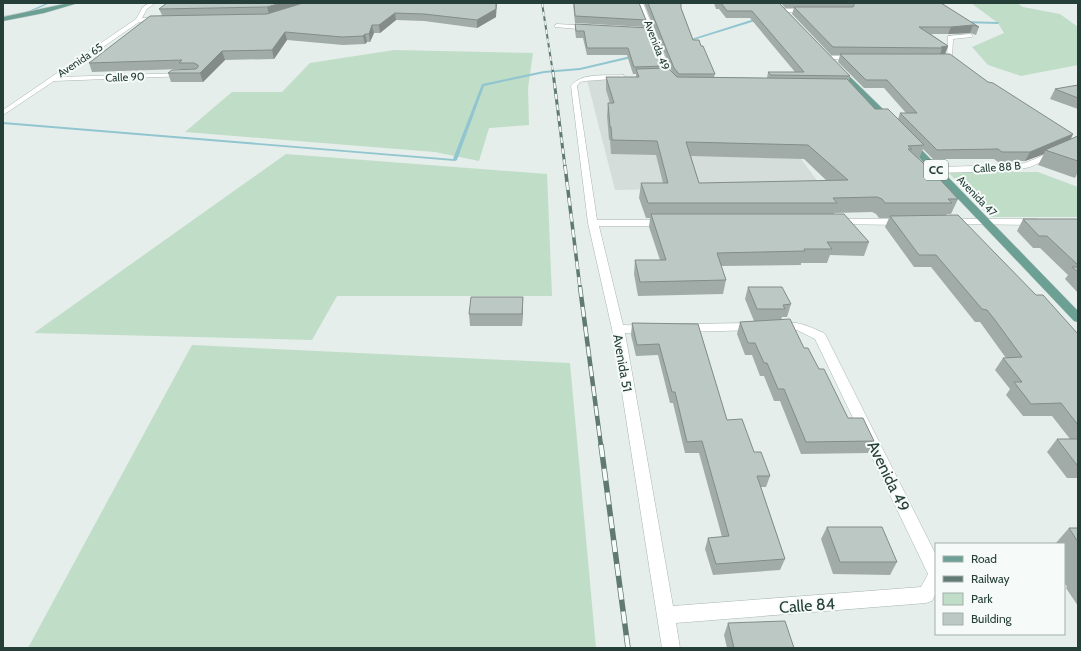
<svg xmlns="http://www.w3.org/2000/svg" width="1081" height="651" font-family="Cabin,sans-serif">
<rect width="100%" height="100%" fill="#e5eeea"/>
<!-- built -->
<path fill="#d4ddd9" d="M666,79L750,89L821,186L615,190L587,80Z"/>
<!-- green -->
<g fill="#c0ddc8">
<path d="M971,3H1017L1023,7L1060,14L1078,27V65L1021,76L988,65L972,47L1004,33L998,23Z"/>
<path d="M394,50L533,53L528,88L529,125L489,128L479,161L435,152L185,132L232,92H282L310,63Z"/>
<path d="M286,154L547,174L552,296H337L312,340L34,333Z"/>
<path d="M948,172H1038L1078,187V217H991Z"/>
<path d="M192,345L570,363L596,648H28Z"/>
</g>
<g fill="none" stroke-linecap="round" stroke-linejoin="round">
<!-- stream -->
<g fill="#91c5cf" fill-rule="evenodd">
<path d="M47,3H50L26,14L24,13Z"/>
<path d="M751,20H760L761,21L752,22L687,42L685,41Z"/>
<path d="M962,21L998,22L999,23L998,24L963,23Z"/>
<path d="M635,55L637,56L636,57L580,70L544,73L484,86L457,160L455,161L3,124V122L453,159L482,84L544,71L580,68Z"/>
</g>
<defs>
<g id="minor">
<path d="M149,3H155L147,9L142,18L161,17L164,19L163,20L139,22L60,77L184,73L187,75L186,76L54,81L3,115V110L136,19L143,7Z"/>
<path d="M637,3H643L675,82L674,83H670L666,77Z"/>
<path d="M784,9H810L813,11L810,13L782,12V10Z"/>
<path d="M557,24L591,26L594,28L591,30L555,27V25Z"/>
<path d="M970,34L973,36L972,37L953,39L952,59L947,60L948,36Z"/>
<path d="M828,56H855L858,58L855,60L826,59V57Z"/>
<path d="M623,75L626,77L625,78L585,81L580,82L577,86L597,220H665L670,223L665,226H599L623,325L652,326L654,329L652,332L625,333L673,606L921,587L928,574L815,339L797,330H773L771,327L773,324C793,319 806,325 824,333L826,336L936,555V593L932,601L926,603L676,623L680,648H662L612,329L588,223L571,86C581,72 607,76 623,75Z"/>
<path d="M1078,141V146L1030,167L1012,171L936,173L932,170L936,167L1012,165L1025,163Z"/>
<path d="M835,219H903L908,222L903,225L832,224L830,222L832,220Z"/>
<path d="M949,219H1037L1042,222L1037,225L946,224L944,222L946,220Z"/>
<path d="M754,323L758,324L760,327L758,330L683,332L679,331L677,328L679,325L683,324Z"/>
</g>
<g id="major">
<path d="M69,3H78L44,13L3,21V17Z"/>
<path d="M836,67H840L891,117V121H885L836,69Z"/>
<path d="M907,141H913L1078,311V322L1074,321L907,145Z"/>
</g>
</defs>
<!-- minor casing -->
<use href="#minor" stroke="#a8b6b1" stroke-width="1"/>
<!-- major casing -->
<use href="#major" stroke="#c2c9c7" stroke-width="1"/>
<!-- minor -->
<use href="#minor" fill="#fff" fill-rule="evenodd"/>
<!-- major -->
<use href="#major" fill="#6da094" fill-rule="evenodd"/>
<defs>
<path id="rail-far4" d="M542,3L553,73"/>
<path id="rail-far3" d="M553,72L565,167"/>
<path id="rail-far2" d="M565,166L580,288"/>
<path id="rail-far1" d="M580,287L601,446"/>
<path id="rail" d="M601,445L628,648"/>
</defs>
<!-- rail-far4 casing -->
<use href="#rail-far4" stroke="#607a73" stroke-width="2"/>
<!-- rail-far3 casing -->
<use href="#rail-far3" stroke="#607a73" stroke-width="3"/>
<!-- rail-far2 casing -->
<use href="#rail-far2" stroke="#607a73" stroke-width="3.5"/>
<!-- rail-far1 casing -->
<use href="#rail-far1" stroke="#607a73" stroke-width="4.5"/>
<!-- rail casing -->
<use href="#rail" stroke="#607a73" stroke-width="5.5"/>
<!-- rail-far4 -->
<use href="#rail-far4" stroke="#f6faf8" stroke-width="1.5" stroke-dasharray="4.5" stroke-linecap="butt"/>
<!-- rail-far3 -->
<use href="#rail-far3" stroke="#f6faf8" stroke-width="2" stroke-dasharray="5.5" stroke-linecap="butt"/>
<!-- rail-far2 -->
<use href="#rail-far2" stroke="#f6faf8" stroke-width="2.5" stroke-dasharray="8" stroke-linecap="butt"/>
<!-- rail-far1 -->
<use href="#rail-far1" stroke="#f6faf8" stroke-width="3" stroke-dasharray="10" stroke-linecap="butt"/>
<!-- rail -->
<use href="#rail" stroke="#f6faf8" stroke-width="4" stroke-dasharray="12" stroke-linecap="butt"/>
</g>
<!-- wall -->
<g fill="#a1aca8" fill-rule="evenodd">
<path d="M167,3L496,17L477,28L424,21L396,20L380,33H374L370,42H367L365,44L343,45L287,40L274,59L225,60L203,82H171L168,73L181,69L92,72L89,63L162,15L159,9Z"/>
<path d="M573,3H639L646,20V27L575,23Z"/>
<path d="M644,3H681V8L693,40L701,46L715,74L714,77L767,78L768,72H795L750,18H726L719,9H716L714,3H779L850,76L849,81L875,109L898,119L900,113H906L884,88H864L838,62L840,55H831L792,14L794,8H785L781,3H941L979,27L976,35L970,33L948,34H931L948,46L945,54H940L988,82L1073,134L1070,140L1078,136V172L1075,178L1038,165L1044,154L1025,161L998,162L994,159H933L923,149L919,159L958,199L951,214H947L946,215L1036,295L1078,334V478H1067L1047,452L1057,439H1070L1052,416H1023L1006,395L1010,389L995,370L1003,358H1006L980,322H975L931,267H914L885,227L889,218H879L876,214L872,212L834,213V214L869,242L864,256L830,255L827,263H801V265L721,266L726,280L723,294L638,296L634,274L635,260H660L649,227L650,218H646L639,198L641,183H663L656,155L611,154L610,140H609L607,116L608,103H610L606,90V77H636V74H633L627,55H587L583,38H576L575,30V24L650,28L664,66L663,68L672,72ZM691,156L804,159L827,181L699,183Z"/>
<path d="M1078,85V109L1050,99L1055,89Z"/>
<path d="M1023,219H1078V293L1065,279L1068,275L1040,248H1033L1017,231Z"/>
<path d="M748,287L791,304L787,317H782L781,320L804,348L819,369L848,418L874,441L868,453L801,454L780,401H774L764,376H760L752,355H745L737,334L740,322L754,321L745,299Z"/>
<path d="M523,297L522,326H470L469,314Z"/>
<path d="M632,323L698,324L727,420L754,452L770,476L766,487H761L785,559L780,570L713,575L705,549L708,538L722,537L699,453H685L673,403H670L658,355L636,356L631,335Z"/>
<path d="M827,527L897,562L890,575L833,574L821,539Z"/>
<path d="M1069,528H1078V606L1066,588L1067,587L1064,582V544H1055Z"/>
<path d="M728,623L794,648H727L724,635Z"/>
</g>
<!-- shaded-wall -->
<g fill="#838c88">
<path d="M281,3H313L269,14L267,7Z"/>
<path d="M496,3H497L496,17L477,28V20Z"/>
<path d="M395,13L396,20L380,33L379,25Z"/>
<path d="M372,25L374,33L370,42L369,34Z"/>
<path d="M973,25L970,33L948,34L951,27Z"/>
<path d="M285,32L287,40L274,59L272,50Z"/>
<path d="M365,34L367,42L365,44L363,36Z"/>
<path d="M948,46L945,54H940L942,48L941,47Z"/>
<path d="M222,51L225,60L203,82L200,73Z"/>
<path d="M1073,134L1068,144L1045,150L1044,154L1025,161L1030,152Z"/>
<path d="M523,297V310L522,326V314Z"/>
</g>
<!-- building -->
<g fill="#bbc8c3" stroke="#838c88" fill-rule="evenodd">
<path d="M167,3H281L267,7L159,9Z"/>
<path d="M303,3H496V9L477,20L424,14L395,13L379,25H372L369,34H365L363,36L342,37L285,32L272,50L222,51L200,73H168L172,70L196,69L198,67V65L194,63H179L182,60L89,63L150,16L267,14Z"/>
<path d="M574,3H639L646,20L575,16Z"/>
<path d="M648,3H681V8L693,40H699L701,46H703L715,74H679L674,68Z"/>
<path d="M721,3H779L850,76L771,75L768,72H804L752,11H727Z"/>
<path d="M854,3H941L979,27L973,25L951,27H919L948,46L941,47L942,48L833,47L794,7H853L854,5Z"/>
<path d="M575,24L650,28L664,66L634,67L628,48H587L584,31H576Z"/>
<path d="M840,54H950L988,82L993,83L1073,134L1030,152H1002L998,149L937,150L900,113H917L887,80H866Z"/>
<path d="M668,68L677,77L847,79L875,109H888L924,145L908,146L912,149H908L935,174L958,199H948L952,203H885L882,199L877,197L833,198L837,203H648L641,183H668L657,141L612,140L611,127H610L608,103H614L606,77H639L636,69ZM686,142L808,145L848,180L699,183Z"/>
<path d="M1078,85V98L1055,89Z"/>
<path d="M1078,136V161L1045,150Z"/>
<path d="M651,214H844L869,242H827L832,249H804L805,251L717,253L726,280L640,282L635,260H666Z"/>
<path d="M958,215L1036,295H1043L1078,334V425L1061,403L1031,404L1014,382H1022L1003,358L1022,357L995,320L987,310L982,309L936,255H919L890,216Z"/>
<path d="M1023,219H1078V265L1047,236H1039Z"/>
<path d="M1072,267H1078V272Z"/>
<path d="M748,287H782L791,304L783,305L785,309H757Z"/>
<path d="M471,297H523L522,314H469Z"/>
<path d="M790,319L804,348H808L819,369H824L848,418H863L874,441L806,442L784,389H778L767,363H764L755,343H748L740,322Z"/>
<path d="M632,323L698,324L727,420L742,419L754,452H761L770,476H757L785,559L716,564L708,538L729,536L702,441L687,442L675,392H672L659,344L637,345Z"/>
<path d="M1057,439H1078V465H1077Z"/>
<path d="M827,527H882L897,562H840Z"/>
<path d="M1069,528H1078V542Z"/>
<path d="M785,621L794,648H734L728,623Z"/>
</g>
<g text-anchor="middle" stroke-width="4" stroke-linejoin="round" paint-order="stroke">
<!-- far-street labels -->
<g font-size="11" fill="#253f38" stroke="#f6faf8">
<text transform="translate(657 45) rotate(69)" y="4">Avenida 49</text>
<text transform="translate(80 60) rotate(-34)" y="4">Avenida 65</text>
<text transform="translate(125 77) rotate(-2)" y="4">Calle 90</text>
<text transform="translate(997 167) rotate(-4)" y="4">Calle 88 B</text>
<text transform="translate(977 196) rotate(46)" y="4">Avenida 47</text>
</g>
<!-- shield labels -->
<rect fill="#f6faf8" stroke="#647772" stroke-width="1" x="924" y="160" width="24" height="20" rx="3"/>
<g font-size="12" font-weight="bold" fill="#253f38">
<text x="936" y="174">CC</text>
</g>
<!-- street labels -->
<g font-size="13" fill="#253f38" stroke="#f6faf8">
<text transform="translate(623 363) rotate(80)" y="5">Avenida 51</text>
</g>
<!-- near-street labels -->
<g font-size="16" fill="#253f38" stroke="#f6faf8">
<text transform="translate(889 476) rotate(64)" y="6">Avenida 49</text>
<text transform="translate(807 605) rotate(-4)" y="6">Calle 84</text>
</g>
</g>
<!-- border -->
<rect width="1081" height="651" fill="none" stroke="#253f38" stroke-width="8"/>
<!-- legend -->
<rect x="935" y="543" width="130" height="92" fill="#f6faf8" stroke="#a2afab"/>
<rect x="943" y="556" width="20" height="6" fill="#6da094" stroke="#a2afab"/>
<text x="971" y="563" font-size="12" fill="#253f38">Road</text>
<rect x="943" y="576" width="20" height="6" fill="#607a73" stroke="#a2afab"/>
<text x="971" y="583" font-size="12" fill="#253f38">Railway</text>
<rect x="943" y="593" width="20" height="12" fill="#c0ddc8" stroke="#a2afab"/>
<text x="971" y="603" font-size="12" fill="#253f38">Park</text>
<rect x="943" y="613" width="20" height="12" fill="#bbc8c3" stroke="#a2afab"/>
<text x="971" y="623" font-size="12" fill="#253f38">Building</text>
</svg>
